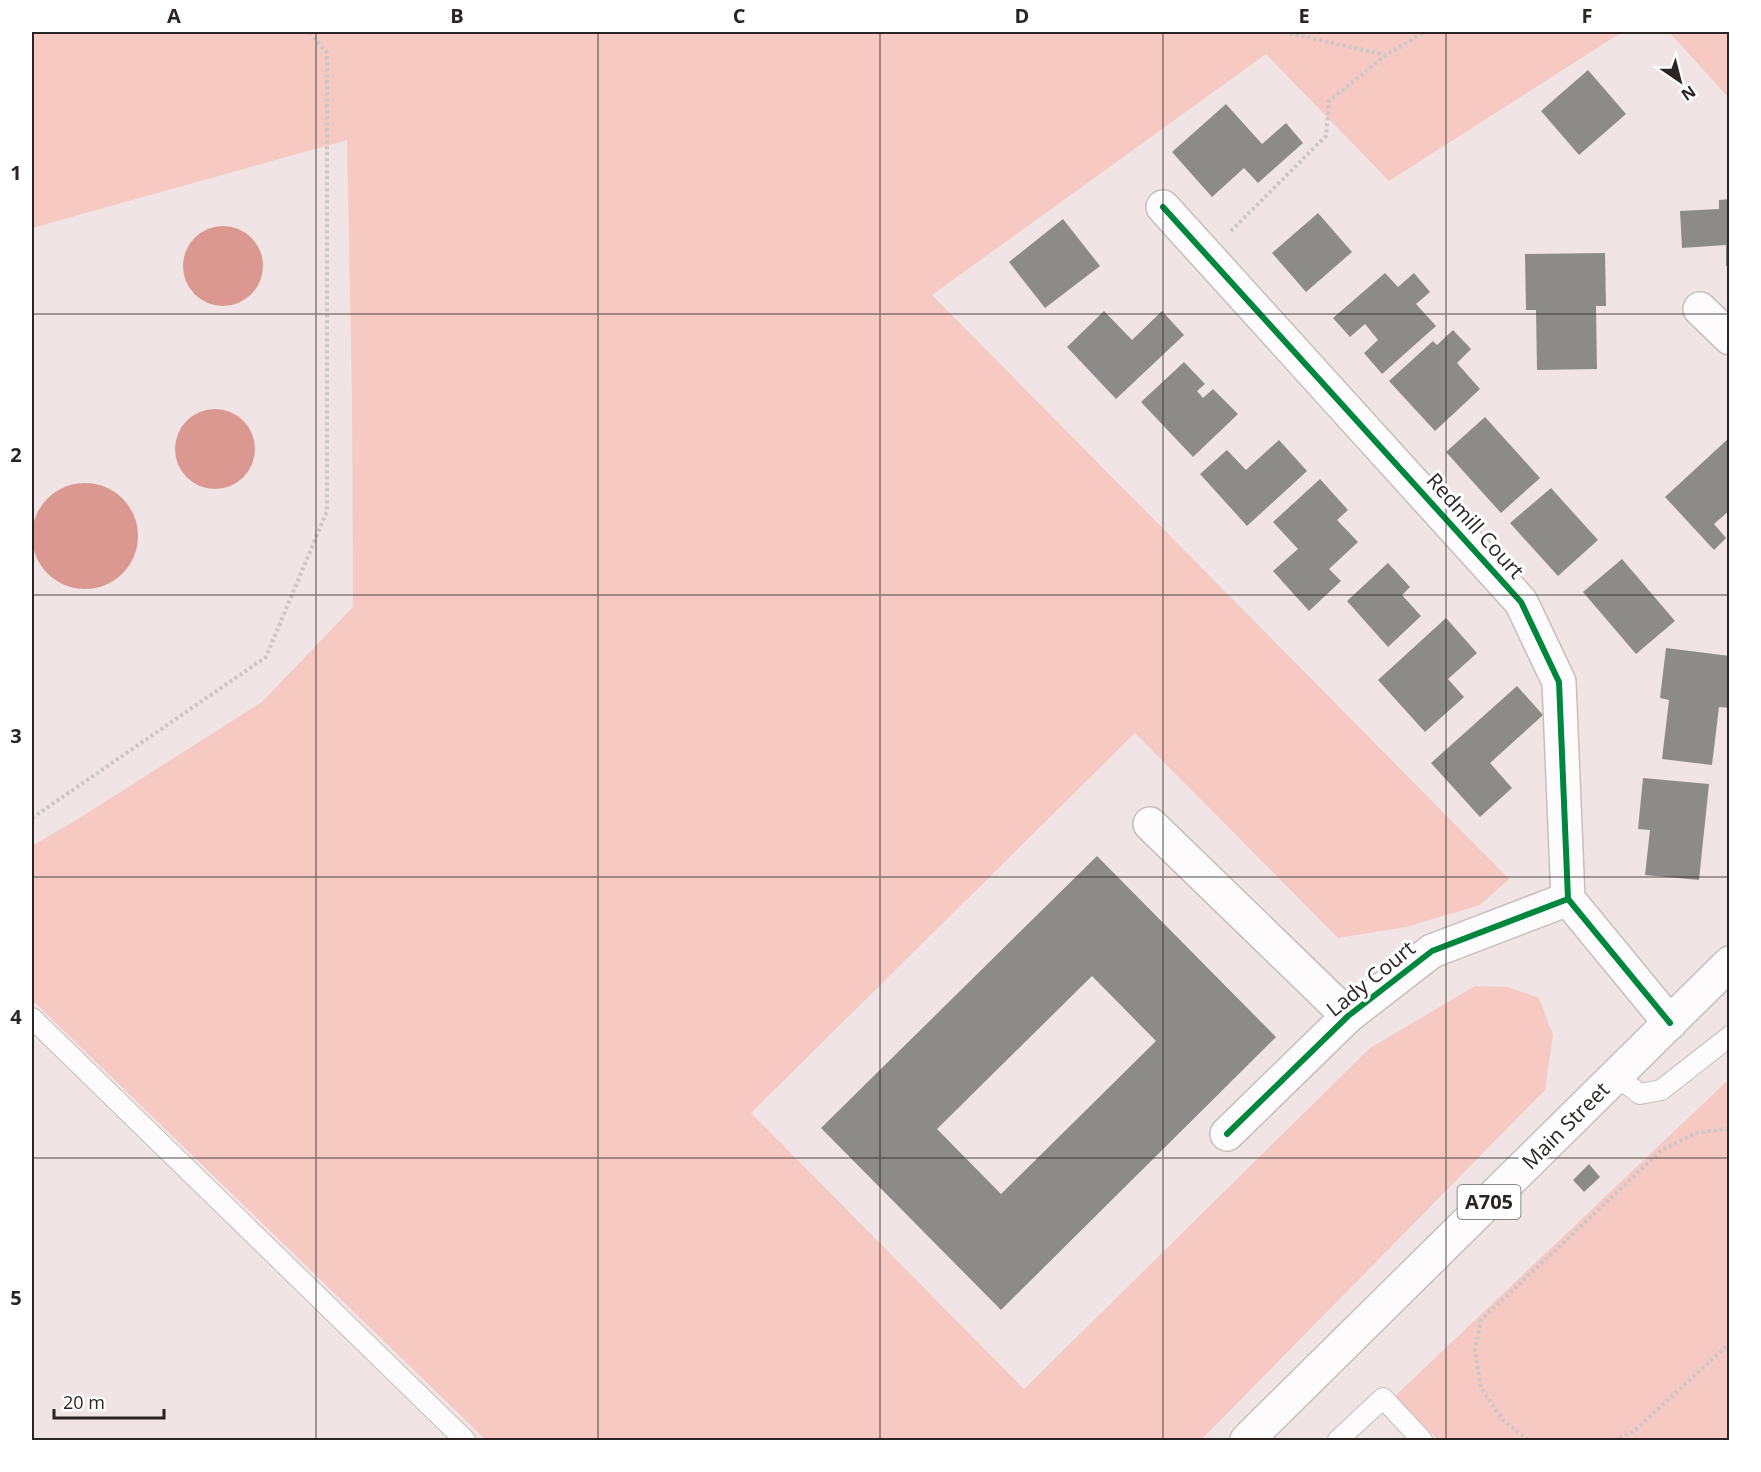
<svg xmlns="http://www.w3.org/2000/svg" width="1761" height="1472" font-family="'Open Sans',sans-serif">
<rect width="100%" height="100%" fill="#f0e5e4"/>
<!-- green -->
<g fill="#f6c9c3">
<path d="M32,32H1622L1389,181L1266,54L932,295L1509,879L1480,905L1406,927L1338,938L1135,733L751,1113L1024,1389L1370,1048L1475,986L1508,987L1539,998L1553,1035L1545,1090L1201,1440H486L32,1000V846L78,819L262,702L353,607L352,397L347,140L32,228Z"/>
<path d="M1669,32H1729V98Z"/>
<path d="M1726,1082L1730,1086L1729,1440H1438L1395,1396Z"/>
</g>
<!-- water -->
<g fill="#da9890">
<circle cx="223" cy="266" r="40"/>
<circle cx="215" cy="449" r="40"/>
<circle cx="85" cy="536" r="53"/>
</g>
<!-- building -->
<g fill="#8d8b89" fill-rule="evenodd">
<path d="M1588,70L1626,114L1579,155L1541,111Z"/>
<path d="M1226,104L1262,144L1286,123L1303,143L1258,183L1244,168L1212,197L1172,152Z"/>
<path d="M1730,199V266H1726V245L1682,248L1680,211L1719,209V200Z"/>
<path d="M1318,213L1352,252L1306,292L1272,253Z"/>
<path d="M1063,219L1100,266L1045,308L1009,262Z"/>
<path d="M1605,253L1606,306H1596L1597,369L1537,370L1536,310H1526L1525,254Z"/>
<path d="M1385,273L1398,287L1414,273L1430,292L1416,304L1436,326L1382,374L1364,353L1378,340L1365,324L1350,337L1333,318Z"/>
<path d="M1104,311L1132,340L1162,311L1184,335L1116,399L1067,347Z"/>
<path d="M1453,330L1471,349L1457,363L1480,389L1435,431L1389,381L1433,341L1437,345Z"/>
<path d="M1184,362L1205,384L1197,391L1203,398L1213,389L1238,414L1193,457L1141,402Z"/>
<path d="M1485,417L1540,478L1501,513L1446,452Z"/>
<path d="M1730,437V510L1714,524L1726,538L1714,550L1665,497Z"/>
<path d="M1279,440L1307,471L1247,526L1200,474L1227,450L1246,470Z"/>
<path d="M1320,479L1348,510L1337,520L1358,542L1329,569L1341,581L1309,611L1273,571L1298,549L1273,522Z"/>
<path d="M1551,488L1598,540L1558,576L1510,523Z"/>
<path d="M1622,559L1675,621L1636,654L1583,592Z"/>
<path d="M1388,563L1410,587L1402,595L1421,616L1388,647L1347,601Z"/>
<path d="M1446,618L1477,653L1448,679L1464,697L1425,732L1378,680Z"/>
<path d="M1666,648L1730,656V708L1719,707L1712,765L1662,759L1669,700L1660,698Z"/>
<path d="M1517,686L1543,715L1490,763L1512,788L1480,817L1431,763Z"/>
<path d="M1643,778L1709,784L1699,880L1645,875L1650,830L1638,829Z"/>
<path d="M1097,856L1276,1037L1001,1310L821,1128ZM1092,976L1156,1041L1001,1194L937,1129Z"/>
<path d="M1589,1164L1600,1177L1584,1192L1573,1180Z"/>
</g>
<g fill="none" stroke-linecap="round" stroke-linejoin="round">
<defs>
<g id="lane">
<path d="M32,1018L465,1440"/>
<path d="M1617,1076L1640,1094L1661,1090L1730,1036"/>
<path d="M1338,1440L1383,1398L1422,1440"/>
</g>
<g id="street">
<path d="M1163,207L1521,602L1559,682L1568,899L1670,1023"/>
<path d="M1700,309L1730,338"/>
<path d="M1150,824L1348,1016"/>
<path d="M1227,1134L1348,1016L1432,951L1568,899"/>
</g>
<path id="primary" d="M1247,1440L1730,963"/>
</defs>
<!-- lane casing -->
<use href="#lane" stroke="#c7bebd" stroke-width="22"/>
<!-- street casing -->
<use href="#street" stroke="#c7bebd" stroke-width="36"/>
<!-- primary casing -->
<use href="#primary" stroke="#c7bebd" stroke-width="36"/>
<!-- path -->
<g stroke="#cbc7c6" stroke-width="4" stroke-dasharray="3 3" stroke-linecap="butt">
<path d="M1284,32L1386,55"/>
<path d="M1231,231L1326,136L1329,101L1386,55L1425,32"/>
<path d="M32,818L266,657L327,511V53L309,32"/>
<path d="M1528,1440L1504,1421L1481,1388L1475,1350L1481,1320L1661,1151L1695,1133L1725,1129L1730,1130"/>
<path d="M1614,1440L1633,1432L1730,1343"/>
</g>
<!-- lane -->
<use href="#lane" stroke="#fdfbfb" stroke-width="20"/>
<!-- street -->
<use href="#street" stroke="#fdfbfb" stroke-width="33"/>
<!-- primary -->
<use href="#primary" stroke="#fdfbfb" stroke-width="33"/>
<defs>
<g id="cycleway">
<path d="M1163,207L1521,602L1559,682L1568,899L1670,1023"/>
<path d="M1227,1134L1348,1016L1432,951L1568,899"/>
</g>
</defs>
<!-- cycleway casing -->
<use href="#cycleway" stroke="#fff" stroke-width="10"/>
<!-- cycleway -->
<use href="#cycleway" stroke="#00873e" stroke-width="6"/>
</g>
<!-- grid -->
<path fill="none" stroke="#2c2423" stroke-width="1.5" stroke-opacity="0.55" d="M316,32V1440M598,32V1440M880,32V1440M1163,32V1440M1446,32V1440M32,314H1730M32,595H1730M32,877H1730M32,1158H1730"/>
<g text-anchor="middle" stroke-width="6" stroke-linejoin="round" paint-order="stroke">
<!-- shield labels -->
<rect fill="#fff" stroke="#6b6665" stroke-width="1.5" x="1457.5" y="1185" width="63" height="34" rx="4.5"/>
<g font-size="20" font-weight="bold" fill="#2c2423">
<text x="1489" y="1209">A705</text>
</g>
<!-- street labels -->
<g font-size="21" fill="#2c2423" stroke="#fff">
<text transform="translate(1475 526) rotate(48)" y="7">Redmill Court</text>
<text transform="translate(1371 979) rotate(-39)" y="7">Lady Court</text>
<text transform="translate(1566 1126) rotate(-45)" y="7">Main Street</text>
</g>
</g>
<!-- border -->
<rect width="1761" height="1472" fill="none" stroke="#ffffff" stroke-width="66"/>
<!-- north arrow -->
<g transform="translate(1680 81) rotate(145)" stroke="#ffffff" stroke-width="4.5" paint-order="stroke">
<path d="M0-4.5L10 22L0 15L-10 22Z" fill="#2c2423"/>
<text y="-9" font-size="16" font-weight="bold" text-anchor="middle" fill="#2c2423">N</text>
</g>
<!-- scale -->
<path d="M54 1409v9h110v-9" fill="none" stroke="#2c2423" stroke-width="3"/>
<text x="63" y="1409" font-size="18" fill="#2c2423" stroke="#ffffff" stroke-width="4.5" paint-order="stroke">20 m</text>
<rect x="33" y="33" width="1695" height="1406" fill="none" stroke="#2c2423" stroke-width="2"/>
<g font-size="20" text-anchor="middle" font-weight="bold" fill="#2c2423">
<text x="174" y="23">A</text>
<text x="457" y="23">B</text>
<text x="739" y="23">C</text>
<text x="1022" y="23">D</text>
<text x="1304" y="23">E</text>
<text x="1587" y="23">F</text>
<text x="16" y="180">1</text>
<text x="16" y="462">2</text>
<text x="16" y="743">3</text>
<text x="16" y="1024">4</text>
<text x="16" y="1305">5</text>
</g>
</svg>
